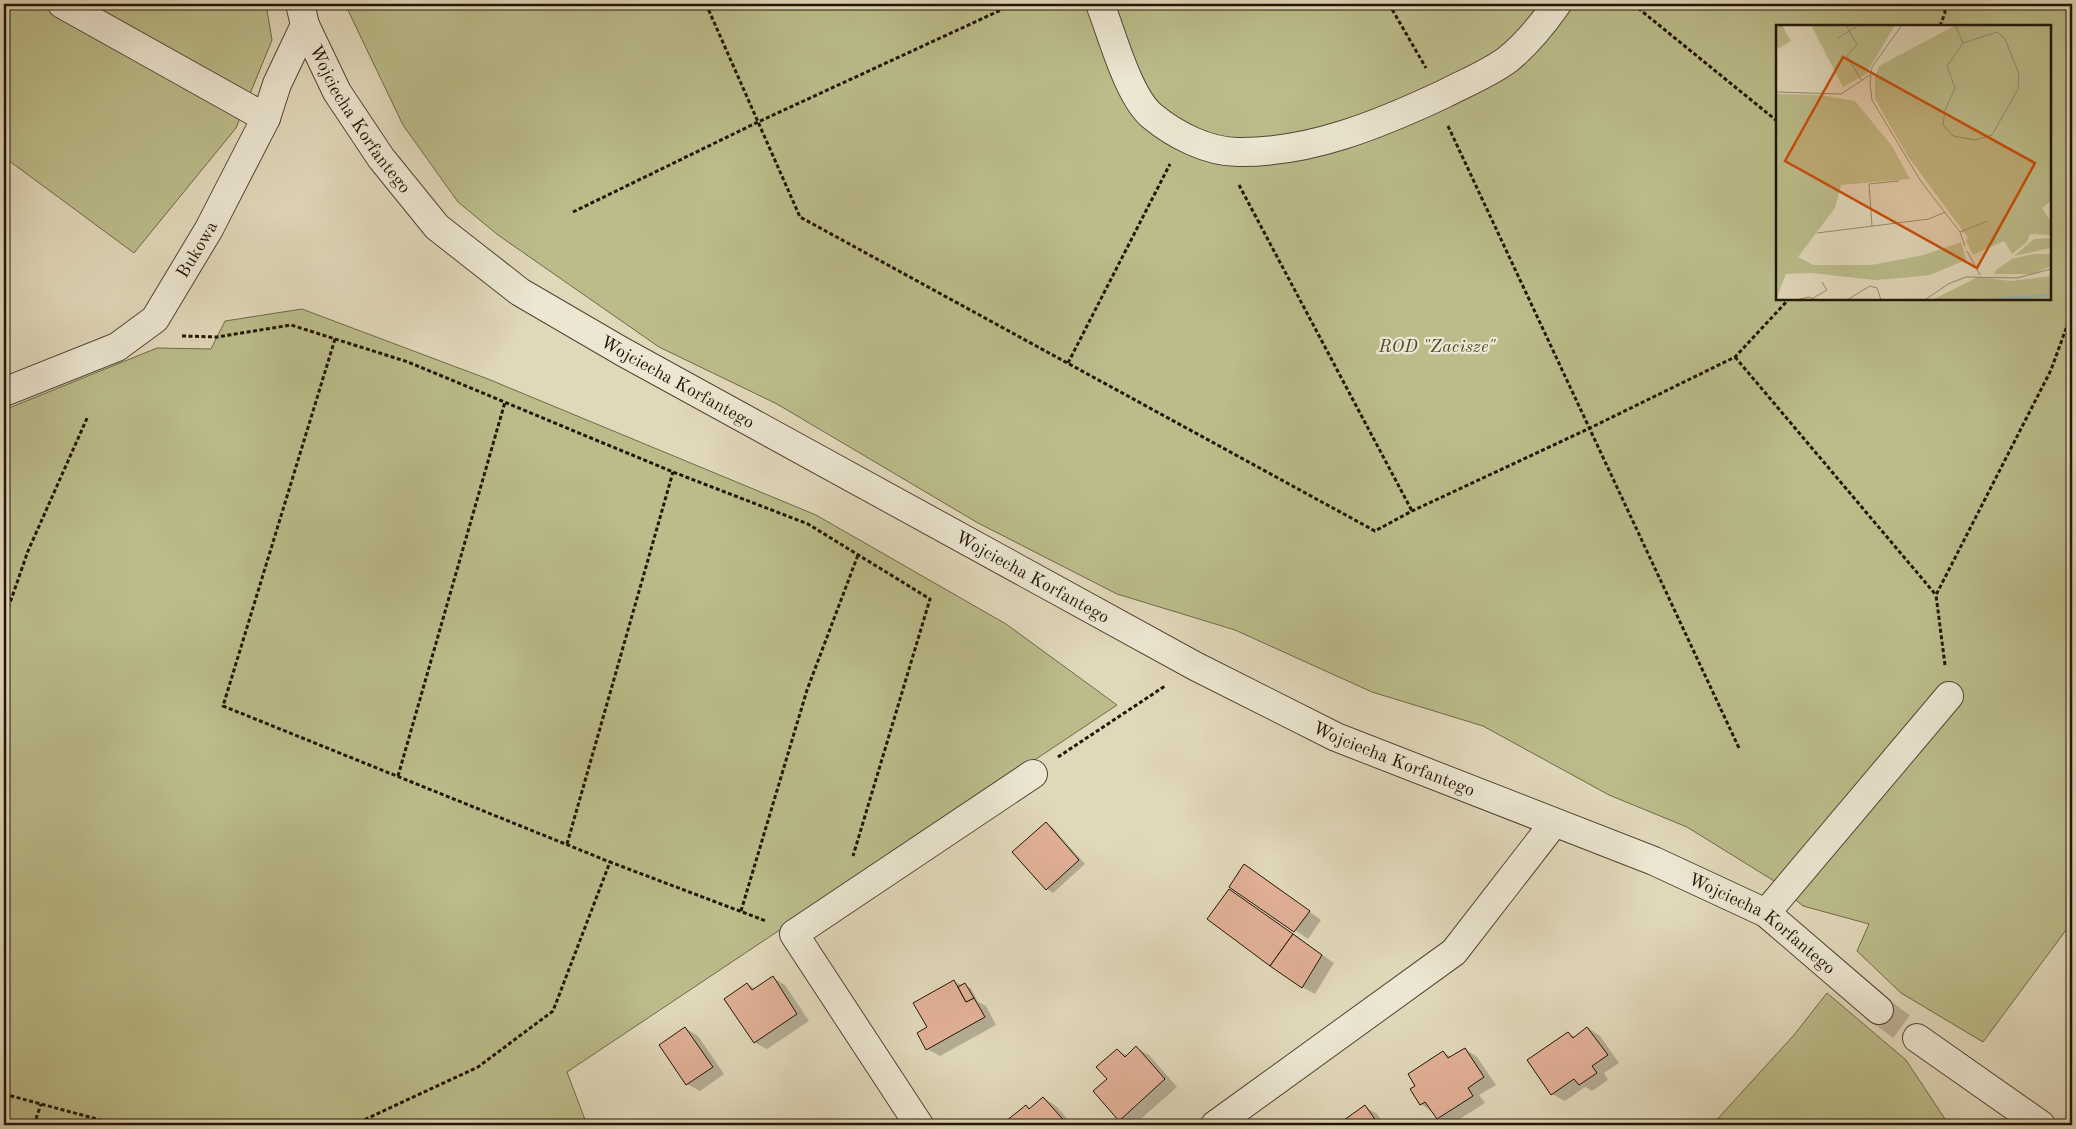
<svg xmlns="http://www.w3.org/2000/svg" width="2076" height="1129" font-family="'Old Standard TT',serif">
<rect width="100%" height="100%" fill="#e1d8ba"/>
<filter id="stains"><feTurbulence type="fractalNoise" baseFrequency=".004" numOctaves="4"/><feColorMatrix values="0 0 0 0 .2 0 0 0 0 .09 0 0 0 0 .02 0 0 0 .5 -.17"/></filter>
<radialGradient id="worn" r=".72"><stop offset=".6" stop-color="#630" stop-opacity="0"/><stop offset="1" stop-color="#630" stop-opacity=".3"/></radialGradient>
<!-- green -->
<g fill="#bbbc8a" stroke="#6e6948" fill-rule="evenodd">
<path d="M4,4H266L272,40L236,128L134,253L4,157Z"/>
<path d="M345,4H2072V922L1983,1042L1901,993L1857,951L1869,924L1803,906L1771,879L1687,827L1609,795L1483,726L1372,692L1235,630L1117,594L978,523L777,404L659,347L498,235L458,202L403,125ZM1777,26H2050V299H1777Z"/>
<path d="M302,309L488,379L816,515L1006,624L1117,705L567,1072L587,1125H4V410L157,348L211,349L225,321Z"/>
<path d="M1827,993L1906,1060L1945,1119L1940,1125H1712L1794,1035Z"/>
</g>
<!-- shadow -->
<g fill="#0003">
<path d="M1046,824L1052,827L1085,864L1053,893L1047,889Z"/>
<path d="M1245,865L1321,920L1308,939L1231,887Z"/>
<path d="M1242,898L1334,963L1315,994L1302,987Z"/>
<path d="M773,978L785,985L809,1021L767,1049L754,1042L747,984L756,989Z"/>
<path d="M954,982L971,988L978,1002L986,1006L996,1025L940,1056L927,1049L928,1028Z"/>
<path d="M685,1028L698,1036L724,1074L700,1091L687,1084Z"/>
<path d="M1588,1028L1600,1036L1619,1063L1604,1073L1608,1080L1592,1091L1585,1087L1565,1101L1552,1094L1568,1033L1575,1037Z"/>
<path d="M1137,1048L1149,1055L1177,1087L1134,1125H1129L1119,1120L1109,1080L1117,1050L1128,1056Z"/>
<path d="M1465,1049L1477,1057L1496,1085L1479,1095L1485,1103L1450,1125L1421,1104L1417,1086L1443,1052L1451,1057Z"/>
<path d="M1044,1098L1056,1106L1073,1125H1003L1026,1106L1031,1109Z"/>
<path d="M1365,1107L1377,1114L1385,1125H1339Z"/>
</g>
<!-- building -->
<g fill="#e1b097" stroke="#221606">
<path d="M1046,822L1079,860L1046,890L1012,852Z"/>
<path d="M1244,864L1310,911L1294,932L1229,887Z"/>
<path d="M1229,889L1293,934L1270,966L1207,919Z"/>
<path d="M1293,934L1322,955L1302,988L1270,966Z"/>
<path d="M773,976L797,1014L754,1043L724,999L747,983L752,990Z"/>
<path d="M954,980L966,1002L974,998L985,1017L926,1050L917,1033L927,1027L913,1003Z"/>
<path d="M965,983L974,998L966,1002L958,987Z"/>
<path d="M685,1027L713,1067L686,1085L659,1045Z"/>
<path d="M1587,1027L1608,1055L1592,1066L1597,1073L1579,1085L1574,1079L1551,1095L1527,1060L1568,1032L1573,1038Z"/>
<path d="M1136,1046L1165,1079L1119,1121L1093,1091L1107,1079L1096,1067L1117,1049L1125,1057Z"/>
<path d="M1465,1048L1484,1077L1468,1088L1473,1096L1437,1119L1425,1102L1420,1105L1410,1089L1415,1086L1408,1074L1443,1051L1448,1058Z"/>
<path d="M1043,1097L1068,1125H1001L1026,1105L1029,1109Z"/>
<path d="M1365,1105L1379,1125H1337Z"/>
</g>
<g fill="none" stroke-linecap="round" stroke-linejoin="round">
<!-- minor-tunnel -->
<path stroke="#bbb196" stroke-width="28" stroke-dasharray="28 14" stroke-linecap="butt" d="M1879,1010L1917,1038"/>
<defs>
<g id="minor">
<path d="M62,4L266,118"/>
<path id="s1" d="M300,4L305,25L337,92L381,158L437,227L520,292L623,352L1195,666L1336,737L1654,861L1766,913L1879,1010"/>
<path d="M1100,4C1112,34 1128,96 1152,116C1175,135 1208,152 1238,152C1310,153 1380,124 1444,94C1465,83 1488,74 1507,60C1527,44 1543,24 1557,4"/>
<path id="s2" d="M4,392L117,347L155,319L209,229L266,118L277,84L305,25"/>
<path d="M1766,913L1949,696"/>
<path d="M1917,1038L2041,1125"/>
<path d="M919,1125L794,934L1033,774"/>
<path d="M1215,1125L1454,952L1554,823"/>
</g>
</defs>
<!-- minor casing -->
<use href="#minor" stroke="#524633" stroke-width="30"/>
<!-- path -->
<g stroke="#221606" stroke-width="3" stroke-dasharray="4 2.5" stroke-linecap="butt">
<path d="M706,4L800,217L1375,531L1412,511L1590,428L1735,357L1789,299"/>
<path d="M1389,4L1426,68"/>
<path d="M1633,4L1777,121"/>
<path d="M1940,26L1945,13L1944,4"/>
<path d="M1448,126L1739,748"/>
<path d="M1239,185L1412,511"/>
<path d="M573,212L758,122L1014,4"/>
<path d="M182,336L217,337L291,325L408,362L673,472L808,524L930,599L853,856"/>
<path d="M335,339L223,706L610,862"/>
<path d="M1735,357L1936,595"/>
<path d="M1068,363L1170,164"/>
<path d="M4,620L28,551L88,416"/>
<path d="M1945,665L1936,595L2051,370L2072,312"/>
<path d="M1058,757L1165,686"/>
<path d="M398,776L505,402"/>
<path d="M567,844L673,472"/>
<path d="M741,911L807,690L858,555"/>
<path d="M4,1094L119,1125"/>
<path d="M34,1125L41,1104"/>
<path d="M353,1125L478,1067L553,1011L610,862L766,921"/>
</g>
<!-- minor -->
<use href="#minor" stroke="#ece6d2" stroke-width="28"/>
</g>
<g text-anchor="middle" stroke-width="4.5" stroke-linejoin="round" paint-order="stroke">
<!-- street labels -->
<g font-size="18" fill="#221606" stroke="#ece6d2">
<text dy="6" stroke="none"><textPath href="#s1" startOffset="131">Wojciecha Korfantego</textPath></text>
<text dy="6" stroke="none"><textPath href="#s2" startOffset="250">Bukowa</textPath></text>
<text dy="6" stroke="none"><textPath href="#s1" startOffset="551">Wojciecha Korfantego</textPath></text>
<text dy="6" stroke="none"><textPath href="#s1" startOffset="956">Wojciecha Korfantego</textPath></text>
<text dy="6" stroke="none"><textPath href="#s1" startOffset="1361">Wojciecha Korfantego</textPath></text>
<text dy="6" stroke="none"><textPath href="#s1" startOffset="1766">Wojciecha Korfantego</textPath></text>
</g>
<!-- park labels -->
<g font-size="18" font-style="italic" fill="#50482e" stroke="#ece6d2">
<text x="1437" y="352">ROD "Zacisze"</text>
</g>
</g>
<!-- overview -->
<g transform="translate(1776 25)">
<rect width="275" height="275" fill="#e1d8ba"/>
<path d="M0,0H6L15,16L0,25ZM35,0H119L90,49L67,62ZM180,0H275V176L266,183L275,197V210L254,209L251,217L236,229L228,216L197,230L190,215L192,213L131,130L99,74V51L103,41ZM0,69L45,70L79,76L116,121L134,154L65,160L59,183L22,232L37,240H95L148,230L185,217L190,235L154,250L126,253L98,255L36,248L10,249L0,275ZM275,213V223L238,231L258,214ZM257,229H275V241L256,249H219L220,245L236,234ZM275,251V275H156L202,252L235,256Z" fill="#bbbc8a"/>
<path fill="none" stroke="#98b8b9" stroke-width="2.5" d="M207,275L275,270"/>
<path fill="none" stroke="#958a72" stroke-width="1" d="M70,0L81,20L71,31L86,56M126,0L96,42L94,58L96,75L144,155L184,207L189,221M179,0L187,18M221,7L229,14L243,49L242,64L216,110L199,115L177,111L167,100L169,85L179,63L171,41L187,18ZM62,13L83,0M0,67L65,69L94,50M96,201L93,159L123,156M184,207L212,196M41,208L153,194L169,187M191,226L204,250M37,273L51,265L46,257M20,275L33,272L40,275M71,275L94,261L101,263L105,275M149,275L172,259L190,252L241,253L275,244"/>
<path fill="#ca4f0b" fill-opacity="0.15" stroke="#ca4f0b" stroke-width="2.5" d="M67,32L259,138L201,243L9,136Z"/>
<rect width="275" height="275" fill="none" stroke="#221606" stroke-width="2.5"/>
</g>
<!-- margin -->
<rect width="2076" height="1129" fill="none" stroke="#e1d8ba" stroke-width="20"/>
<rect x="5" y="5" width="2066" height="1119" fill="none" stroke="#221606" stroke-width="2.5"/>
<rect x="10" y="10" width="2056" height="1109" fill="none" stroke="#221606"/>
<rect width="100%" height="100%" filter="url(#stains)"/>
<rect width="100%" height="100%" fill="url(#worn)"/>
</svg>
